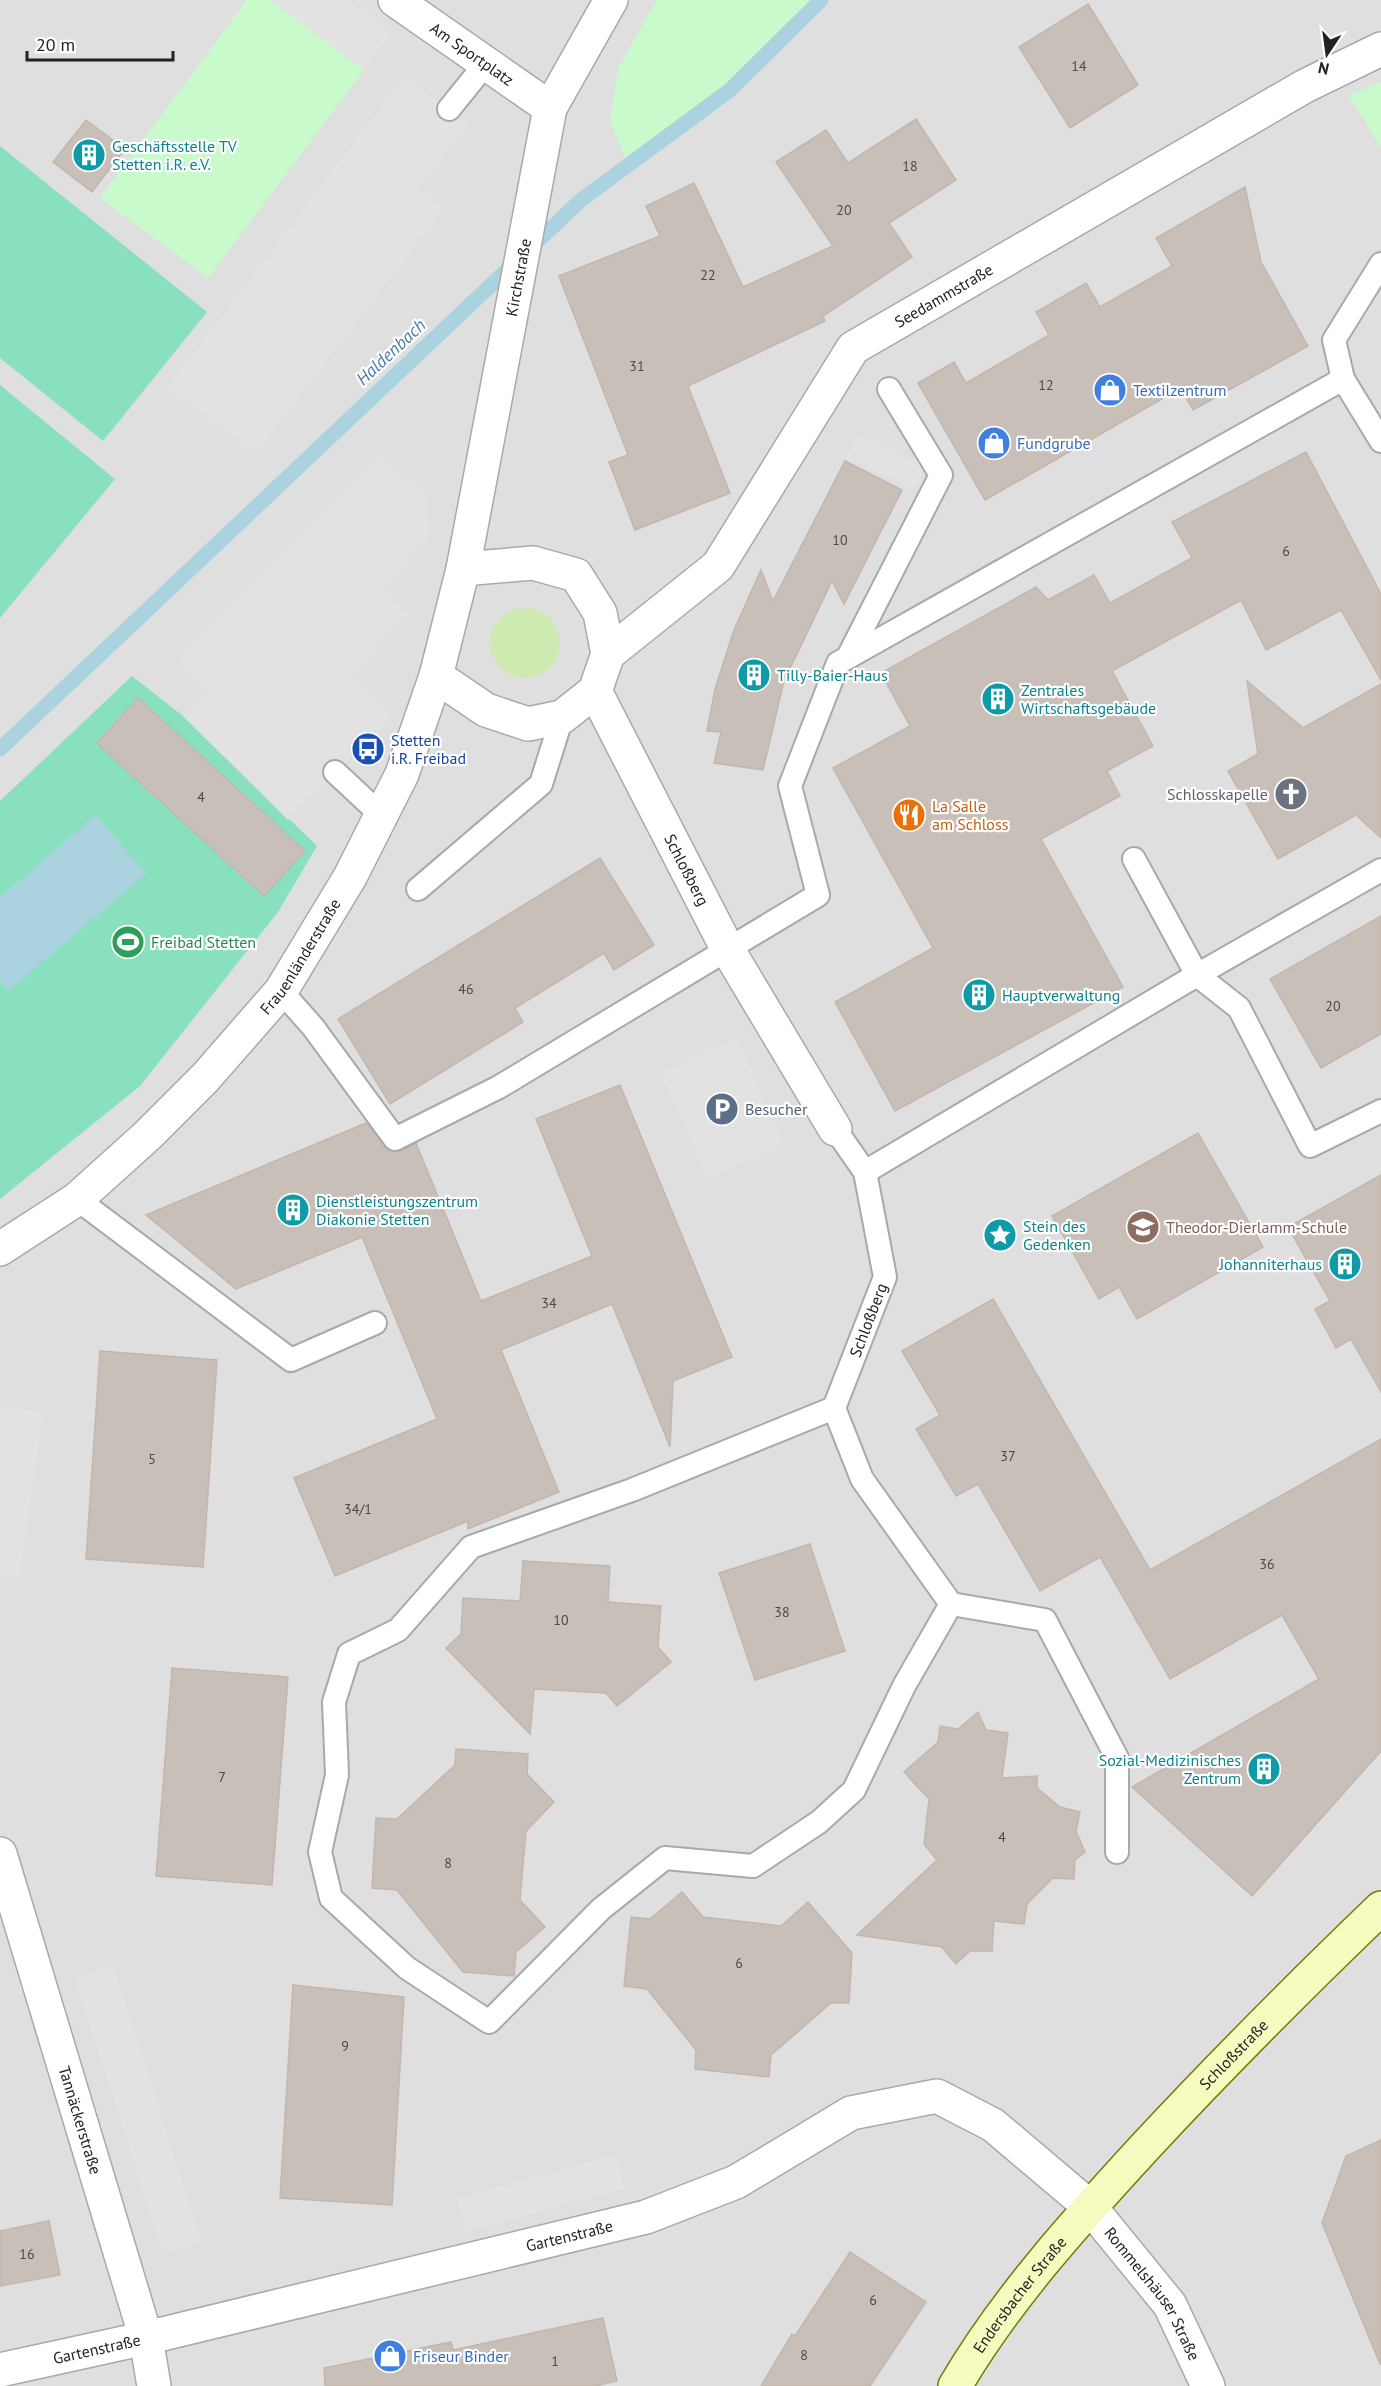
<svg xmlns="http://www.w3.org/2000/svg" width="1381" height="2386" font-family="'PT Sans',sans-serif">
<rect width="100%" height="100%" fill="#f2efe9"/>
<!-- residential -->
<rect fill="#e0dfdf" x="0" y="0" width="1381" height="2386"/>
<!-- grass -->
<circle fill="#cdebb0" cx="525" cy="643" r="35"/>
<!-- park -->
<g fill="#c8facc">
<path d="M247,0H271L364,70L208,278L100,198Z"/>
<path d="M657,0H829L773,53L631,173L610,119L618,69Z"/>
<path d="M1381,82V147L1349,96Z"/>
</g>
<!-- pitch -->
<g fill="#88e0be">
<path d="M0,146L207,312L103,441L0,358Z"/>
<path d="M0,385L115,479L0,618Z"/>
<path d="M132,676L183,716L317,846L278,912L140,1086L0,1199V801Z"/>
</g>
<!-- parking -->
<g fill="#e2e2e2">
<path d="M270,0H349L392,32L364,70Z"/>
<path d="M404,76L469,124L418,188L446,207L255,454L167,388Z"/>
<path d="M858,434L926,465L915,490L847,458Z"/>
<path d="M383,455L426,497L430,538L383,586L410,614L350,675L391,716L288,820L183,716L208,690L178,661Z"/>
<path d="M737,1038L784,1145L708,1178L660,1072Z"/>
<path d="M0,1408L44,1412L20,1577L0,1573Z"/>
<path d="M114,1965L202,2242L163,2254L74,1979Z"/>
<path d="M616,2155L625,2188L465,2231L456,2199Z"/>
</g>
<!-- water -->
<path fill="#aad3df" d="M96,815L146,874L8,991L0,981V897Z"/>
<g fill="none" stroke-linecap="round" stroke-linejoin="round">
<!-- stream -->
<path stroke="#aad3df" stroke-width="15" d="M0,749L581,200L730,90L821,0"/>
</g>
<!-- building -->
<g fill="#c7bfb8" stroke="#c4b6ab" stroke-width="1.5">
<path d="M1088,4L1138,85L1070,128L1019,47Z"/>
<path d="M916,119L956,180L889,223L912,257L823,316L825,321L688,386L730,493L635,530L609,462L628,455L559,276L660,236L646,206L694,183L743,287L833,246L776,162L826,130L848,163Z"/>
<path d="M86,120L125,149L92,192L53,162Z"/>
<path d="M1245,187L1261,262L1308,346L1193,410L1181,388L985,500L918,383L954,362L966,383L1049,335L1036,312L1086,283L1100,307L1172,266L1156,238Z"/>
<path d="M1306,452L1381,594V680L1341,610L1266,650L1241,600L1112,671L1153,746L1107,771L1120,796L1041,839L1123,987L895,1111L835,1002L933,948L833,768L910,726L881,673L1036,587L1048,600L1094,575L1110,603L1192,558L1172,522Z"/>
<path d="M845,461L902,490L844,604L832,581L784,681L763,770L714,763L721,732L707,731L715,689L734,630L761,570L773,601Z"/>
<path d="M1247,681L1303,728L1381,684V838L1356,815L1278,859L1228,771L1258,754Z"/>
<path d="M138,698L305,851L264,896L97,743Z"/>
<path d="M600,858L654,945L614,970L604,953L515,1008L523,1022L390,1104L338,1019Z"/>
<path d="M1381,916V1034L1321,1068L1270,979Z"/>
<path d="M620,1085L732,1357L673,1381L670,1447L612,1304L501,1350L559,1492L468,1529V1521L335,1576L294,1478L437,1419L362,1237L236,1289L146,1215L366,1123L389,1151H401L416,1143L481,1301L592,1256L536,1119Z"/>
<path d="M1198,1133L1263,1247L1137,1319L1119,1287L1099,1299L1052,1216Z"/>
<path d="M1381,1175V1392L1351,1339L1336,1348L1315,1309L1330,1301L1288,1227Z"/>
<path d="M993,1299L1150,1570L1381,1439V1751L1252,1896L1132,1787L1319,1679L1282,1615L1170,1679L1100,1557L1040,1591L978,1484L956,1496L916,1429L940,1415L902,1351Z"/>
<path d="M100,1351L217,1360L203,1567L86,1559Z"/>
<path d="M810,1544L845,1651L755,1680L719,1573Z"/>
<path d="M523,1561L610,1566L608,1602L661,1606L658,1647L671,1662L617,1706L606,1693L534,1689L530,1734L446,1648L461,1634L463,1598L520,1601Z"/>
<path d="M172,1668L288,1677L272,1885L156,1876Z"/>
<path d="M978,1712L986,1730L1008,1733L1002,1778L1037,1776V1788L1060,1807L1080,1812L1076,1831L1085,1852L1075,1860L1074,1879L1053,1878L1027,1904L1024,1924L994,1921L992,1951H970L956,1964L942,1947L857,1935L937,1860L924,1844L929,1799L904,1772L938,1742L940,1726L958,1729Z"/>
<path d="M456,1749L528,1754L527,1774L554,1802L526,1831L520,1900L545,1927L516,1952L514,1976L463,1972L397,1890L372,1888L376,1818L397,1819L455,1765Z"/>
<path d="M682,1892L703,1917L781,1926L808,1902L852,1953L849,2003H831L771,2055L769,2077L695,2069L696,2050L647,1989L624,1986L631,1917L650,1919Z"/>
<path d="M293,1985L404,1997L392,2205L280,2198Z"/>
<path d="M1381,2140V2364H1380L1322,2223L1346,2156Z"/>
<path d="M49,2221L60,2275L0,2286V2231Z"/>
<path d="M850,2252L926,2302L870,2386H761L792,2334L795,2336Z"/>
<path d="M603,2318L617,2381L595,2386H325L324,2368L451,2342L453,2350Z"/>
</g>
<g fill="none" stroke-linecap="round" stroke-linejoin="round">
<defs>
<g id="service">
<path d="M449,109L487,62"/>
<path d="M1343,379L1334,340L1381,264"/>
<path d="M848,657L941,475L889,389"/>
<path d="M335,772L381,815"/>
<path d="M1134,859L1197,975L1381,870"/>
<path d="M418,889L541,784L562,717"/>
<path d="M281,991L313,1027L395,1139L499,1087L818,895L790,786L838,663L1343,379L1381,441"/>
<path d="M835,1129L865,1172L885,1277L834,1408L862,1479L951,1604L1045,1620L1117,1758V1852"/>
<path d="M865,1172L1197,975L1239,1008L1310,1146L1381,1111"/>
<path d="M77,1199L291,1360L375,1323"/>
<path d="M834,1408L632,1490L471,1547L398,1630L349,1654L334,1702L337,1775L320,1852L331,1898L407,1968L489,2022L601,1909L665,1858L753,1866L819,1822L854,1790L904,1686L951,1604"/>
</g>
<g id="minor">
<path id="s1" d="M395,0L550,108"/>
<path id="s2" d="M608,654L718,566L853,348L1305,86L1381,49"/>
<path d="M436,676L486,710L528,724L562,717L595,691L608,654L600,613L576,575L533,563L463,569"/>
<path id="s3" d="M595,691L728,950L835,1129"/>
<path id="s4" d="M0,1249L77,1199L148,1135L205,1078L281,991L350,877L402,774L436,676L463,569L550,108L611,0"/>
<path id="s5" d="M0,1854L146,2338L154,2386"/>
<path id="s6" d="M0,2370L146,2338L646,2217L736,2182L851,2113L937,2096L993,2125L1090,2207L1170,2305L1208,2386"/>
</g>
<g id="secondary">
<path id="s7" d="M955,2386C1006,2299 1076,2222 1144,2148C1221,2065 1300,1986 1381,1908"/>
</g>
</defs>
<!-- service casing -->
<use href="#service" stroke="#a9a9a9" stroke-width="26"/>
<!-- minor casing -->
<use href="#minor" stroke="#a9a9a9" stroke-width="36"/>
<!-- secondary casing -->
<use href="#secondary" stroke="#707d05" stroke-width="36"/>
<!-- service -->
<use href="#service" stroke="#fff" stroke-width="22"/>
<!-- minor -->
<use href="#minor" stroke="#fff" stroke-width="33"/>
<!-- secondary -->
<use href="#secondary" stroke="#f7fabf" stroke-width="33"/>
</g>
<!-- icons -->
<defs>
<symbol id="building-disc" viewBox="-11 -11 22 22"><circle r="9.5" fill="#0f9aa8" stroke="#fff"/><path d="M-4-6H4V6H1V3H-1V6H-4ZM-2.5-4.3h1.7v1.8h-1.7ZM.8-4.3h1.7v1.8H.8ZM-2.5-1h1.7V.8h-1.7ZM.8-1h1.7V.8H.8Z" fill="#fff"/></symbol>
<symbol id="shop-disc" viewBox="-11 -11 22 22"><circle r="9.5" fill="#3f7fe0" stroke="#fff"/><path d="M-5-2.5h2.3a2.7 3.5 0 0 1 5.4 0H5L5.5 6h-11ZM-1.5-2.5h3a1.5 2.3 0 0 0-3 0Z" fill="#fff"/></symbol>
<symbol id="bus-disc" viewBox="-11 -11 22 22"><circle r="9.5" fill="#1a4fb4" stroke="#fff"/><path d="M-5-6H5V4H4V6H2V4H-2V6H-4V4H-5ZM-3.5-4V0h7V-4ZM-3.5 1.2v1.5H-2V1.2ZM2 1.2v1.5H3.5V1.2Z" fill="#fff"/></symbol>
<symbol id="church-disc" viewBox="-11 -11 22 22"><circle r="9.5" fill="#6b7280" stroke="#fff"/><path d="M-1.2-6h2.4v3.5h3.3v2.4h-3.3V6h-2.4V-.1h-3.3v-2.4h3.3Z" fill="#fff"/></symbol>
<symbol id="restaurant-disc" viewBox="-11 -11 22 22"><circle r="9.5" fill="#e8710a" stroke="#fff"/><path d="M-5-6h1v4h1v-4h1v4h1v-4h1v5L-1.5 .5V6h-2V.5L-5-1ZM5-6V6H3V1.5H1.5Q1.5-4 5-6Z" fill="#fff"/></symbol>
<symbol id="stadium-disc" viewBox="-11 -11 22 22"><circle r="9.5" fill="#2e9e5b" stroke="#fff"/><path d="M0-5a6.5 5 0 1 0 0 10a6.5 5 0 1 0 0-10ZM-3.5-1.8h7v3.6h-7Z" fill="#fff"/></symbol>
<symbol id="parking-disc" viewBox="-11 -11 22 22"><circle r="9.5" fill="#5c6f8a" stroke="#fff"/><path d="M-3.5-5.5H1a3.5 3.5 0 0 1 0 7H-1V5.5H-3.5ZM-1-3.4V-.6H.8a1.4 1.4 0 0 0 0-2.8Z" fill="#fff"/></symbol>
<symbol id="school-disc" viewBox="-11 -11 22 22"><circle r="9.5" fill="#8d6e63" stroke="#fff"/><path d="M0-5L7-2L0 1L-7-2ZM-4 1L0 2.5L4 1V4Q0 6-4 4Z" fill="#fff"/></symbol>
<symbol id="sight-disc" viewBox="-11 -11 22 22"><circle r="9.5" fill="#0f9aa8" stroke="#fff"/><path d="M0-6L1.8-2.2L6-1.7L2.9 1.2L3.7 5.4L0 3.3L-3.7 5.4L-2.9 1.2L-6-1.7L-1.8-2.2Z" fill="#fff"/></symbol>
</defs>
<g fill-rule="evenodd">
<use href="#building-disc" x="70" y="136" width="38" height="38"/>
<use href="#shop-disc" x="1091" y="371" width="38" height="38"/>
<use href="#shop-disc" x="975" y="424" width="38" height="38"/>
<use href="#building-disc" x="735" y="656" width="38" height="38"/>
<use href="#building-disc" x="979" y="680" width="38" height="38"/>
<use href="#bus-disc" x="349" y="730" width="38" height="38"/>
<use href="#church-disc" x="1272" y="775" width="38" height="38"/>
<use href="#restaurant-disc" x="890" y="796" width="38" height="38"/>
<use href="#stadium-disc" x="109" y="923" width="38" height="38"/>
<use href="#building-disc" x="960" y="976" width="38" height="38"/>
<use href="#parking-disc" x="703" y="1090" width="38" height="38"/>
<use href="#building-disc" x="274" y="1191" width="38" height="38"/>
<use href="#school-disc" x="1124" y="1208" width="38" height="38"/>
<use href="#sight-disc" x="981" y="1216" width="38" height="38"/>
<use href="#building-disc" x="1326" y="1245" width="38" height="38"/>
<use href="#building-disc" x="1245" y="1750" width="38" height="38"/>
<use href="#shop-disc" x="371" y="2337" width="38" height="38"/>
</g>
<g text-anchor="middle" stroke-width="4.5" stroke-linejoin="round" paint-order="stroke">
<!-- number labels -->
<g font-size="14" fill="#4b4948">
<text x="1079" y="71">14</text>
<text x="910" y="171">18</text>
<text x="844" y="215">20</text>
<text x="708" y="280">22</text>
<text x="637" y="371">31</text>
<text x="1046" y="390">12</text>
<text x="840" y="545">10</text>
<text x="1286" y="556">6</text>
<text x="201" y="802">4</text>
<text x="466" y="994">46</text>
<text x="1333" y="1011">20</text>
<text x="549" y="1308">34</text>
<text x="1008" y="1461">37</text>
<text x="152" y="1464">5</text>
<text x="358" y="1514">34/1</text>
<text x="1267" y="1569">36</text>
<text x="782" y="1617">38</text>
<text x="561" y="1625">10</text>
<text x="222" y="1782">7</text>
<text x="1002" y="1842">4</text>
<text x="448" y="1868">8</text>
<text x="739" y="1968">6</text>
<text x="345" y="2051">9</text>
<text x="27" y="2259">16</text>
<text x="873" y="2305">6</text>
<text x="804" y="2360">8</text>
<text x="555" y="2366">1</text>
</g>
<!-- street labels -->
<g font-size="16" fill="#222" stroke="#fff">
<text dy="6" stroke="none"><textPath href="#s1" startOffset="94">Am Sportplatz</textPath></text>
<text dy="6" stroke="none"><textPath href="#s4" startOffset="1143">Kirchstraße</textPath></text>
<text dy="6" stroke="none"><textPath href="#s2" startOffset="502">Seedammstraße</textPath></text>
<text dy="6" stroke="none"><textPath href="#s3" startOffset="201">Schloßberg</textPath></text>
<text dy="6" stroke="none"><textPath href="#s4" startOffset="423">Frauenländerstraße</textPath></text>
<text transform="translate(868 1320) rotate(-69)" y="6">Schloßberg</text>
<text dy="6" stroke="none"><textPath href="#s7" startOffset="434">Schloßstraße</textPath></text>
<text dy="6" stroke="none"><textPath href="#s5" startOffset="278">Tannäckerstraße</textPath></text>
<text dy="6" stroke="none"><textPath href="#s6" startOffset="585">Gartenstraße</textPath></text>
<text dy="6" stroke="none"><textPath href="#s7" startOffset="112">Endersbacher Straße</textPath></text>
<text dy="6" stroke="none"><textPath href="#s6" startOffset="1280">Rommelshäuser Straße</textPath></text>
<text dy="6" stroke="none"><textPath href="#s6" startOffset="99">Gartenstraße</textPath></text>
</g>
<!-- culture labels -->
<g font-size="16" fill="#0d838f" stroke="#fff" text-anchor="start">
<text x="112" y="152">Geschäftsstelle TV<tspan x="112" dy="18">Stetten i.R. e.V.</tspan></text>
<text x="777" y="681">Tilly-Baier-Haus</text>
<text x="1021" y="696">Zentrales<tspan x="1021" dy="18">Wirtschaftsgebäude</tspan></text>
<text x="1002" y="1001">Hauptverwaltung</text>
<text x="316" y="1207">Dienstleistungszentrum<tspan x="316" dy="18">Diakonie Stetten</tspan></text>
<text x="1023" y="1232">Stein des<tspan x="1023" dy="18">Gedenken</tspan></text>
<text x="1322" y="1270" text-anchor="end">Johanniterhaus</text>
<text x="1241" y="1766" text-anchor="end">Sozial-Medizinisches<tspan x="1241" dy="18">Zentrum</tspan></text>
</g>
<!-- shop labels -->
<g font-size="16" fill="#366cbe" stroke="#fff" text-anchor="start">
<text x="1133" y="396">Textilzentrum</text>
<text x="1017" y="449">Fundgrube</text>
<text x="413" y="2362">Friseur Binder</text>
</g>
<!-- transit labels -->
<g font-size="16" fill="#164399" stroke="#fff" text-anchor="start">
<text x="391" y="746">Stetten<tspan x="391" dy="18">i.R. Freibad</tspan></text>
</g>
<!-- worship labels -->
<g font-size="16" fill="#5b616d" stroke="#fff" text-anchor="end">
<text x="1268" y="800">Schlosskapelle</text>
</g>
<!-- food labels -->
<g font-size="16" fill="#c56008" stroke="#fff" text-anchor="start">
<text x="932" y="812">La Salle<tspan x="932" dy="18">am Schloss</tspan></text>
</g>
<!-- leisure labels -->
<g font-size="16" fill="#27864d" stroke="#fff" text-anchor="start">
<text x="151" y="948">Freibad Stetten</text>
</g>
<!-- service labels -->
<g font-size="16" fill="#4e5e75" stroke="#fff" text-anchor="start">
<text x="745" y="1115">Besucher</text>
</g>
<!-- education labels -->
<g font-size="16" fill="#785e54" stroke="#fff" text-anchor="start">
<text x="1166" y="1233">Theodor-Dierlamm-Schule</text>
</g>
<!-- water labels -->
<g font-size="18" font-style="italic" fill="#4a7aab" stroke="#fff">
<text transform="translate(391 352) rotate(-43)" y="6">Haldenbach</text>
</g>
</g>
<!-- north arrow -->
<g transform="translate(1327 54) rotate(193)" stroke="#ffffff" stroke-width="4.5" paint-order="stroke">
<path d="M0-4.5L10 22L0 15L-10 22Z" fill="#222222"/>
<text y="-9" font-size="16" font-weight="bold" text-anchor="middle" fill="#222222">N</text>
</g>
<!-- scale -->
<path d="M27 51v9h146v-9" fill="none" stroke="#222222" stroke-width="3"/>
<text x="36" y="51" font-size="18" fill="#222222" stroke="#ffffff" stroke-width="4.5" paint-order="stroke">20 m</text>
</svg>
